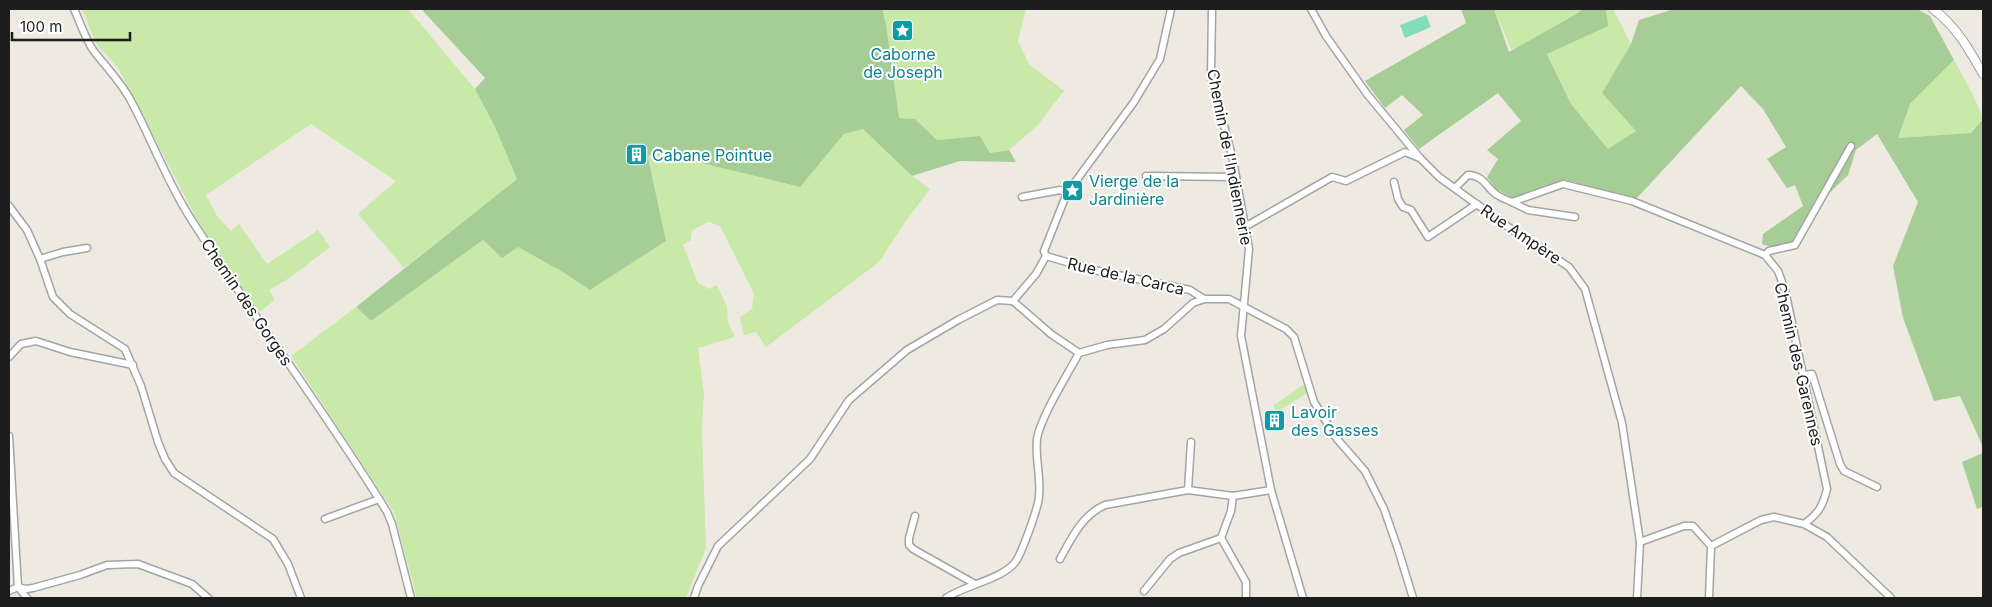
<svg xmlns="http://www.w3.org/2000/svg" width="1992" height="607" font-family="Inter,sans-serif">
<rect width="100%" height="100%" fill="#eeeae2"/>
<!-- grass -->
<g fill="#c8e9a8">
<path d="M82,9H408L475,89L495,127L517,179L404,268L358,214L396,181L311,124L206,195L217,216L231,231L239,224L267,264L318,230L330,247L291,277L269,290L275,300L259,312L221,260L191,208L118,68L97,45Z"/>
<path d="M882,9H1026L1018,41L1029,64L1064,91L1037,126L1009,150L990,153L980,136L937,140L915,119L899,118L886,24Z"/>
<path d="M1494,9H1582L1578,13L1512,51Z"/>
<path d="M1606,9H1613L1631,44L1602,93L1637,131L1608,149L1571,104L1547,53L1607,26Z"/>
<path d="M1954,60L1972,93L1983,118L1971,133L1898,138L1910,104Z"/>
<path d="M863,129L912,176L930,189L905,222L879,262L766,347L756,332L744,335L740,317L752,309L754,294L720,226L709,222L692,230L691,240L683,245L698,283L709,289L717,285L727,307L728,323L735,337L698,348L704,394L702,429L706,548L686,598H417L394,512L291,356L356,307L371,321L483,240L502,258L518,247L561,271L590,290L666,241L648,156L656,146L697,162L799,187L844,134Z"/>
<path d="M1306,383L1309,392L1277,412L1273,406Z"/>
</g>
<!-- forest -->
<g fill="#a7cd97">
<path d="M424,9H882L886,24L899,118L915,119L937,140L980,136L990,153L1009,150L1016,162L960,161L912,176L863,129L844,134L800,187L697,162L656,146L648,157L666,241L590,290L561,271L518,247L502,258L483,240L371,321L356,307L517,179L495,127L475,89L485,78L423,11Z"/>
<path d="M1461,9H1494L1509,52L1578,13L1582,9H1606L1608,26L1547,54L1571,104L1608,149L1636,131L1602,93L1631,44L1639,20L1674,9H1917L1930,16L1954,60L1910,104L1898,138L1971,133L1983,119L1982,135L1983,139V447L1960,396L1934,401L1903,318L1893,266L1918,202L1877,134L1856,150L1848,175L1811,211L1793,243L1772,247L1762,244L1763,234L1803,206L1795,185L1787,188L1767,159L1786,147L1763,109L1741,86L1636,199L1565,180L1513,198L1496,189L1487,177L1498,159L1487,150L1521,121L1498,93L1419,149L1404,130L1423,115L1402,95L1385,108L1365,81L1466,23Z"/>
<path d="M1983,453V507L1977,509L1962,462Z"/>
</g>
<!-- pitch -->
<path fill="#80deb9" d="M1426,15L1431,27L1405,38L1400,25Z"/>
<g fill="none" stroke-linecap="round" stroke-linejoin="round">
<defs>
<g id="minor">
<path d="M74,9C80,22 85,38 93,50C106,67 121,82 131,101C152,140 167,182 191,219C254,318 326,412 387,512L392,524L411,598"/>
<path d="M1212,9L1211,76L1233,160L1249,249L1241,336L1271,490L1303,598"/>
<path d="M1311,9L1326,36L1367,94L1420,158L1439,177L1511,229L1569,267L1585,289L1622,423L1640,542L1637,598"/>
<path d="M1146,176L1236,177"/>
<path d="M1394,182L1398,199L1403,207L1411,210L1428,237L1477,204"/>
<path d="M1456,187L1468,175C1483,175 1486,187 1497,195C1502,198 1507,200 1512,202L1563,184L1632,201L1765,255L1778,271L1785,290L1827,489C1823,506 1818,514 1804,524"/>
<path d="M1022,197L1060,190L1067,193"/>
<path d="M1512,202L1528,210L1575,217"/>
<path d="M9,206L27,230L40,259L53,297L70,314L125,349L141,386L158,442L165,459L174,473L273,539L288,564L301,598"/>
<path d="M1245,225L1250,224L1332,177L1346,181L1405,152L1420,158"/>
<path d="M1765,255L1769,251L1795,245L1851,146"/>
<path d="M1046,256L1094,270L1190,290L1204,299"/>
<path d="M40,259L63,252L87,248"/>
<path d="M1013,301L1051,334L1079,353L1107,345L1145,340L1164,329L1193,303L1204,299H1229L1286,329L1294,337L1314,402L1337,439L1365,471L1384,509L1398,549L1413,598"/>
<path d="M1013,301L1036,274L1046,256L1044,251L1067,193L1134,102L1160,59L1171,9"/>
<path d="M9,357L21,344L36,341L70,352L133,365"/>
<path d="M1803,375L1812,374L1840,464L1844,471L1877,487"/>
<path d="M9,436L18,587L9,591"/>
<path d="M1188,490L1191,442"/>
<path d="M915,516L909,538V545L913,549L975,584"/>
<path d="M325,519L379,499"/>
<path d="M1221,538L1246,582V598"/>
<path d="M1640,542L1684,526H1693L1711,546L1709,598"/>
<path d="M1711,546L1761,520L1774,517L1804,524L1827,537L1891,598"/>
<path d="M1060,559C1071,539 1082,515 1105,505L1188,490L1233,496L1271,490"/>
<path d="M18,587L26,589L33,588L80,575L107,565L138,564L192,584L208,598"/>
<path d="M19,588L27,598"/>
<path d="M1144,591L1170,559L1179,553L1221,538L1231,511L1233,496"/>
<path d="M694,598L698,586L718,546L810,459L849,400L907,350L958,320L997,300L1013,301"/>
<path d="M946,598C965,585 1004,579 1016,561C1022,552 1039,506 1039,496C1041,477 1035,458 1037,439C1040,418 1068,374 1079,353"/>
</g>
<path id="tertiary" d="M1933,9C1956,26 1969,49 1983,74"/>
</defs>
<!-- minor casing -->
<use href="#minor" stroke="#a4a4a4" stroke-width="9"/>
<!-- tertiary casing -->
<use href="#tertiary" stroke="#a4a4a4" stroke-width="10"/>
<!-- minor -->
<use href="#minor" stroke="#fff" stroke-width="6"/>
<!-- tertiary -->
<use href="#tertiary" stroke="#fff" stroke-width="8"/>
</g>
<!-- icons -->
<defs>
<symbol id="sight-square" viewBox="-11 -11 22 22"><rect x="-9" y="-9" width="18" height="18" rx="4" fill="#0f9aa8" stroke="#fff"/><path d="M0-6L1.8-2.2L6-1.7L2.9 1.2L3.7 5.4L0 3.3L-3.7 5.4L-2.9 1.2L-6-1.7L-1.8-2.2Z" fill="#fff"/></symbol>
<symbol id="building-square" viewBox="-11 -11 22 22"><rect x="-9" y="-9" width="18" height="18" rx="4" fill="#0f9aa8" stroke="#fff"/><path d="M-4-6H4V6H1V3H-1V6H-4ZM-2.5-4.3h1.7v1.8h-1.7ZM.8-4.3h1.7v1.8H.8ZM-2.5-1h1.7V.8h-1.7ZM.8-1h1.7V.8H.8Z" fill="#fff"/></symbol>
</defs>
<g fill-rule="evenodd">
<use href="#sight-square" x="890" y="18" width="25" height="25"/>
<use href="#building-square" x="624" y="142" width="25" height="25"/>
<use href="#sight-square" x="1060" y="178" width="25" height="25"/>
<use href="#building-square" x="1262" y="408" width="25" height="25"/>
</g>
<g text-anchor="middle" stroke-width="4" stroke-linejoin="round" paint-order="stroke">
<!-- culture labels -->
<g font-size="16" fill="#0d838f" stroke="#fff" text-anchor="start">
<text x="903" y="60" text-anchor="middle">Caborne<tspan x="903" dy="18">de Joseph</tspan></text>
<text x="652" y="161">Cabane Pointue</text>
<text x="1089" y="187">Vierge de la<tspan x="1089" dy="18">Jardinière</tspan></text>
<text x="1291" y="418">Lavoir<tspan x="1291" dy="18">des Gasses</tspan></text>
</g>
<!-- street labels -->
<g font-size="16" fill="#1d1d1d" stroke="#fff">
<text transform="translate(1230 157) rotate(79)" y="6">Chemin de l'Indiennerie</text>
<text transform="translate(1521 234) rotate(34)" y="6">Rue Ampère</text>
<text transform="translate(1126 276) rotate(13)" y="6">Rue de la Carca</text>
<text transform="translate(247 302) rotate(56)" y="6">Chemin des Gorges</text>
<text transform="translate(1799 364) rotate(77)" y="6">Chemin des Garennes</text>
</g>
</g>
<!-- border -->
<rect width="1992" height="607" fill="none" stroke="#1d1d1d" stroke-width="20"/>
<!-- scale -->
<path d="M12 32v8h118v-8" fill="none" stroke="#1d1d1d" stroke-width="2.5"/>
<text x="20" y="32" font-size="15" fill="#1d1d1d" stroke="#ffffff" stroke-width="4" paint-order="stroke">100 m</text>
</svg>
